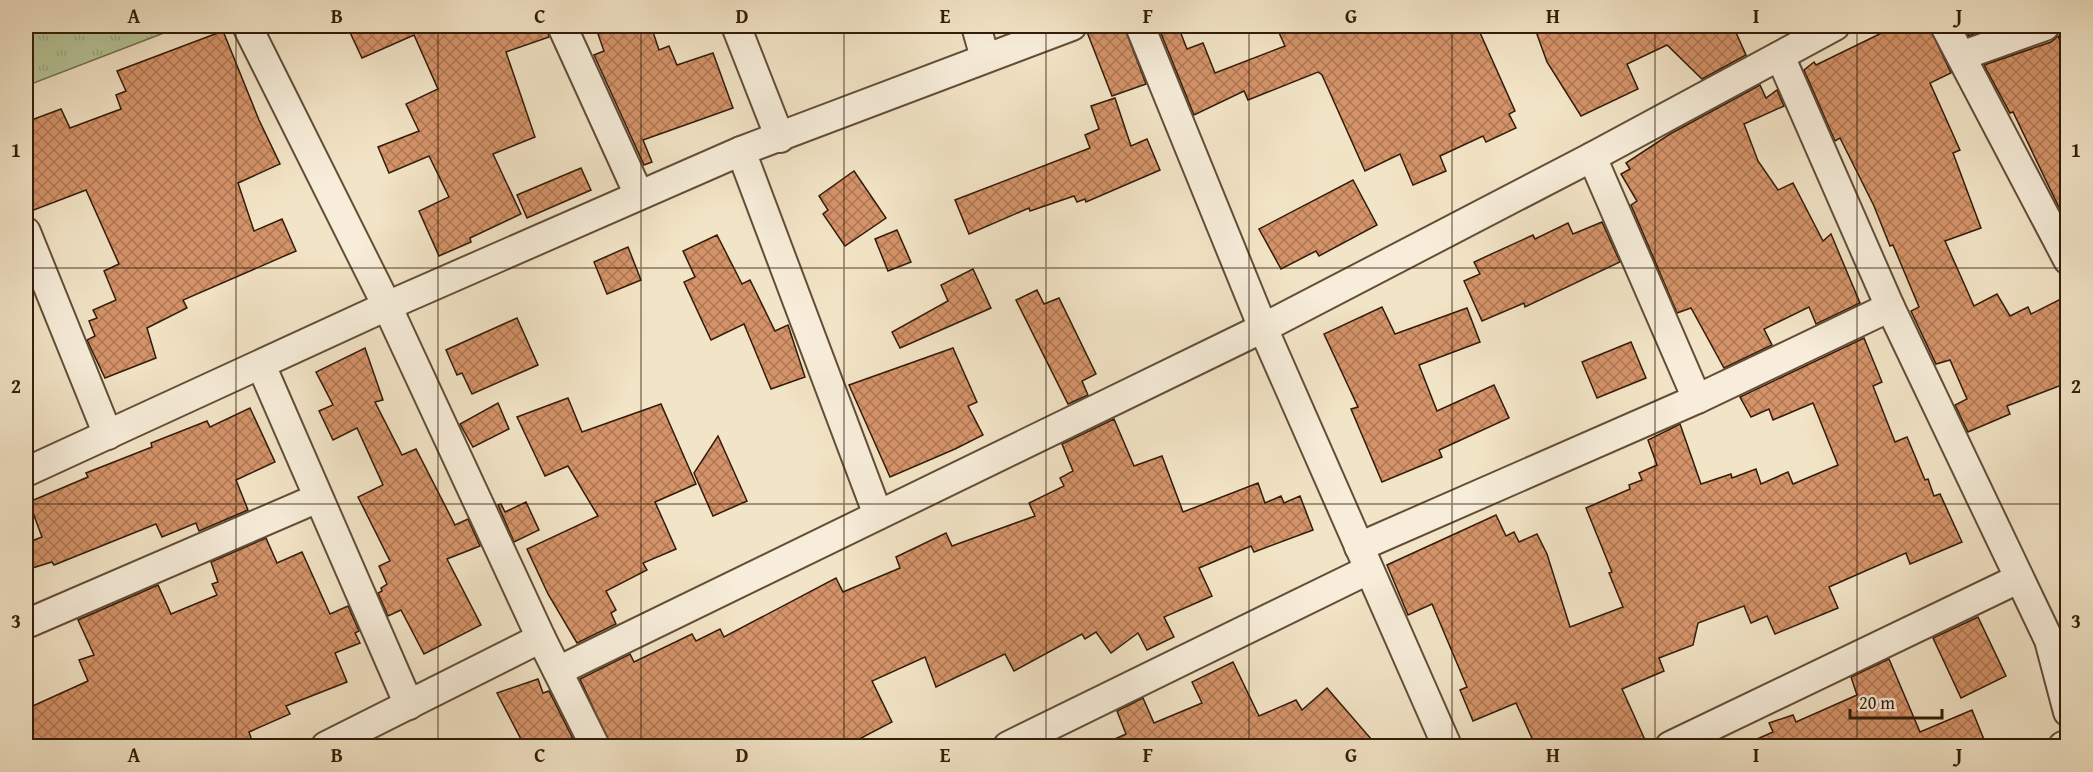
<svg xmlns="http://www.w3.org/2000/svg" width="2093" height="772" font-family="'Gentium Book Plus',serif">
<defs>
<pattern id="grass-tufts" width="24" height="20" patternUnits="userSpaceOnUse" patternTransform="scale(1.5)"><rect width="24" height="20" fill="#b6c598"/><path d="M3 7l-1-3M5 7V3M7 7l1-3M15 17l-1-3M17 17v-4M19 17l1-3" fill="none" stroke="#9da982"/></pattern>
<pattern id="building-cross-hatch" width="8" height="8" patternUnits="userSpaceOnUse" patternTransform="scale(1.5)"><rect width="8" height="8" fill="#d59369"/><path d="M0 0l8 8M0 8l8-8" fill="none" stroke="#ad7755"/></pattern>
</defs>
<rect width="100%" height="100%" fill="#f2e4c6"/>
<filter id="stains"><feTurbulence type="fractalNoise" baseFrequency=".00333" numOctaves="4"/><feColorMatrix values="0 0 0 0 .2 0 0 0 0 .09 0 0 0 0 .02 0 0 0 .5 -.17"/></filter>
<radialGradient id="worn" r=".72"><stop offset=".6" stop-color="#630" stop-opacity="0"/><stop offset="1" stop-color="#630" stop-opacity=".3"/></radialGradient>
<!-- grass -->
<path fill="url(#grass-tufts)" stroke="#747050" stroke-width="1.5" d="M26,26H182L26,86Z"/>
<!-- building -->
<g fill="url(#building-cross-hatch)" stroke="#321c09" stroke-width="1.5">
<path d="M347,26H546L549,37L506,52L535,137L493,154L521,214L470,238L471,242L439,256L419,211L449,197L429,156L389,173L378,147L419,131L406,104L438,89L414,35L362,58Z"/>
<path d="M620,26H651L659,50L669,46L677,65L713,53L733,108L643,140L652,162L644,165L594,55L604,51L598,34Z"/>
<path d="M1103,26H1124L1146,84L1112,96L1087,32Z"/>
<path d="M1158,26H1178L1187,49L1203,43L1215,73L1285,46L1276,26H1477L1515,111L1509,114L1516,128L1486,142L1483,136L1440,156L1446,171L1413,185L1400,154L1365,171L1322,75L1318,72L1248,100L1244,91L1194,115Z"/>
<path d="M1534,26H1733L1746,55L1702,79L1667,45L1627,64L1638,89L1581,116L1547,62Z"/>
<path d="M1896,26H1929L1951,73L1930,83L1960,150L1953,153L1981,228L1945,241L1974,306L1997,294L2010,316L2028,307L2031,314L2067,296V383L2007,406L2010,414L1968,432L1955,405L1967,399L1950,360L1936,364L1911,311L1919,307L1893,245L1890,246L1874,206L1840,138L1835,141L1804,70L1814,62L1816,65Z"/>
<path d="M1963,26H1982L1984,30L1969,36Z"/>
<path d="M223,31L259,120L280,164L238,183L254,231L282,219L296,251L183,300L187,308L147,328L156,358L105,378L87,340L95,336L89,321L97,318L93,310L116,300L104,271L119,264L86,190L26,213V122L61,109L70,128L121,109L116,95L126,91L117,71Z"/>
<path d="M2058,36L2067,59V224L2013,112L2010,113L1984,65L2051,42Z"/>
<path d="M1760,85L1766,98L1777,90L1784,106L1744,124L1758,161L1778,190L1793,183L1823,241L1831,234L1860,303L1816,324L1809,307L1764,329L1772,345L1724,368L1691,308L1677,313L1631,205L1637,201L1621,174L1630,169L1626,163L1670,134Z"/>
<path d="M1115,98L1131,146L1147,139L1160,170L1086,202L1085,199L1077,202L1074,196L1030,211L1029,208L969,234L955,200L1090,148L1085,135L1099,129L1091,106Z"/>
<path d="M581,168L591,190L527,218L517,195Z"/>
<path d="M854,171L886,218L845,246L823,214L828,210L819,196Z"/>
<path d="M1353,180L1377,225L1319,256L1316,251L1281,269L1259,229Z"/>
<path d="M1602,222L1620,262L1525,307L1524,303L1482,321L1464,281L1480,274L1474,262L1533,235L1535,239L1568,223L1573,234Z"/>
<path d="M897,230L911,262L888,271L875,239Z"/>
<path d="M717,235L742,284L750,280L775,331L788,325L805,377L771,389L744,324L711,340L684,282L695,277L683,251Z"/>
<path d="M628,247L641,280L607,294L594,262Z"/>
<path d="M973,269L991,308L900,348L892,332L948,301L941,285Z"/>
<path d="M1037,290L1044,304L1059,298L1096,374L1082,381L1088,395L1068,404L1016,300Z"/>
<path d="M1382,307L1395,334L1467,308L1480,342L1419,365L1437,411L1494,385L1509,418L1439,450L1442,457L1382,482L1351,409L1358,407L1324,334Z"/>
<path d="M517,318L538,365L472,394L462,373L457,375L446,350Z"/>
<path d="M1864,338L1882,382L1873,386L1895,442L1907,437L1925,480L1928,479L1934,496L1940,494L1962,542L1910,564L1906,553L1829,587L1838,608L1775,634L1767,616L1751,623L1744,606L1698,623L1693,645L1659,658L1664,671L1622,689L1645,740L1631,747H1536L1516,703L1473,721L1460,690L1467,687L1432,604L1408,615L1387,565L1496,515L1506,536L1514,532L1519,542L1537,534L1547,554L1570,627L1623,607L1609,573L1612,572L1586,508L1630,489L1629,485L1642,480L1639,473L1657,465L1648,440L1680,424L1701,484L1731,474L1732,478L1756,469L1761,484L1788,472L1793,484L1838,465L1813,403L1773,420L1769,409L1751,417L1740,397Z"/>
<path d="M1631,342L1646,378L1597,398L1582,362Z"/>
<path d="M365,348L383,400L375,402L402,455L416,449L455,525L468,519L480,546L447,559L481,625L424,654L401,610L388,616L378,593L382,591L381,588L387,584L379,566L390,561L358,497L383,485L357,428L333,440L319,411L333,405L316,372Z"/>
<path d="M953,348L977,402L968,406L983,435L955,449L890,477L849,385Z"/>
<path d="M568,398L582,432L661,404L696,484L655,502L676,549L643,563L647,570L606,591L616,610L611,613L616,624L577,643L548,594L527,549L598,516L568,466L545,476L517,417Z"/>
<path d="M498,403L509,429L473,447L460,424Z"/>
<path d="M250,408L275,462L236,480L248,510L199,531L196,523L162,537L156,524L54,565L52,562L26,570V543L42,537L29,502L88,477L86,473L152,447L151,443L207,421L210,427Z"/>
<path d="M1114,419L1134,466L1162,456L1183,512L1258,483L1265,503L1281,496L1284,503L1300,496L1313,530L1254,552L1251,546L1199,568L1212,596L1164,617L1174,637L1147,650L1138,633L1111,653L1096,632L1085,639L1082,634L1014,671L1005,654L936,687L925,657L872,681L892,722L844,747H611L580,679L630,654L634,662L692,634L696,641L720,629L724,637L836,578L843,592L900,568L896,557L946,533L952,546L1035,516L1029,503L1064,486L1060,478L1073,471L1062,444Z"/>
<path d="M718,436L747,501L713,516L694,473Z"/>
<path d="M526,502L539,530L514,542L498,505L501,504L505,512Z"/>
<path d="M266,538L277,563L302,552L330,614L348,606L359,631L355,633L360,643L335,653L347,682L286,706L290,714L249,732L254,747H35L26,725V709L88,681L79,660L94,655L78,620L158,585L171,614L217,595L212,584L218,582L211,562Z"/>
<path d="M1978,617L2006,676L1961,698L1933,638Z"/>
<path d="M1889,659L1920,732L1972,710L1987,747H1739L1773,732L1769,723L1793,715L1796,722L1857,695L1851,677Z"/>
<path d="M1233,662L1259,716L1296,700L1302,710L1327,688L1378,747H1097L1126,734L1117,711L1143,698L1154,723L1202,703L1192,682Z"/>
<path d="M538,679L543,693L549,691L577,747H525L497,693Z"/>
</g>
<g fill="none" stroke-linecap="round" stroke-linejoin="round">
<defs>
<g id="street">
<path d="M247,26L387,306L541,638L595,746"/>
<path d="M562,26L639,195"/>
<path d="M736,26L780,138"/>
<path d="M976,26L985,58"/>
<path d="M1140,26L1263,328L1447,746"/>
<path d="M1945,26L2068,260"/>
<path d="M1780,56L1890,307L2049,640L2068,712"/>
<path d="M1961,56L2045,26"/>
<path d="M741,151L878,515"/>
<path d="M1592,157L1697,399"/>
<path d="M26,232L108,435"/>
<path d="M261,365L409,705"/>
<path d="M26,472L387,306L741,151L1072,26"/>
<path d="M1359,547L1697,399L1890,307"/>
<path d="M26,624L318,498"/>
<path d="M558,671L1263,328L1592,157L1835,26"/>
<path d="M326,746L541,638"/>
<path d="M1008,746L1368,570"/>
<path d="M1670,746L2018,579"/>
<path d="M2063,746L2068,744"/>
</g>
</defs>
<!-- street casing -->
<use href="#street" stroke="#624e38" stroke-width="32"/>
<!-- street -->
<use href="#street" stroke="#f7edda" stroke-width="28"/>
</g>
<!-- grid -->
<path fill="none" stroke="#321c09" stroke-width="1.5" stroke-opacity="0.55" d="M236,26V746M438,26V746M641,26V746M844,26V746M1046,26V746M1249,26V746M1452,26V746M1655,26V746M1857,26V746M26,268H2068M26,504H2068"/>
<!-- margin -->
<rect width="2093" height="772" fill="none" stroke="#f2e4c6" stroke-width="66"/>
<!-- scale -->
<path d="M1850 709v9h92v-9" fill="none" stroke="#321c09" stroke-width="3"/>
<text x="1859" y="709" font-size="18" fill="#321c09" stroke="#f7edda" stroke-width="4.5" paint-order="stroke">20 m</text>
<rect x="33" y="33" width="2027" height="706" fill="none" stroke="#321c09" stroke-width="2"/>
<g font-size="20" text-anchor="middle" font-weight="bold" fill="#321c09">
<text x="134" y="23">A</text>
<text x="337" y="23">B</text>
<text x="540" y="23">C</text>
<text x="742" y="23">D</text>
<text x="945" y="23">E</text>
<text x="1148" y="23">F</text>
<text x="1351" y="23">G</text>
<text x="1553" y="23">H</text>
<text x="1756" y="23">I</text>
<text x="1959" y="23">J</text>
<text x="16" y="157">1</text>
<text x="2076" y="157">1</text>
<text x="16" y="393">2</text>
<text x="2076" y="393">2</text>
<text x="16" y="628">3</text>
<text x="2076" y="628">3</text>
<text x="134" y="762">A</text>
<text x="337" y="762">B</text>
<text x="540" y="762">C</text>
<text x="742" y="762">D</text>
<text x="945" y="762">E</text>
<text x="1148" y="762">F</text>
<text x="1351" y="762">G</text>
<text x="1553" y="762">H</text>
<text x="1756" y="762">I</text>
<text x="1959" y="762">J</text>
</g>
<rect width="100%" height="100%" filter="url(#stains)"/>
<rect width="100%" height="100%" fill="url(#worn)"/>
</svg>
